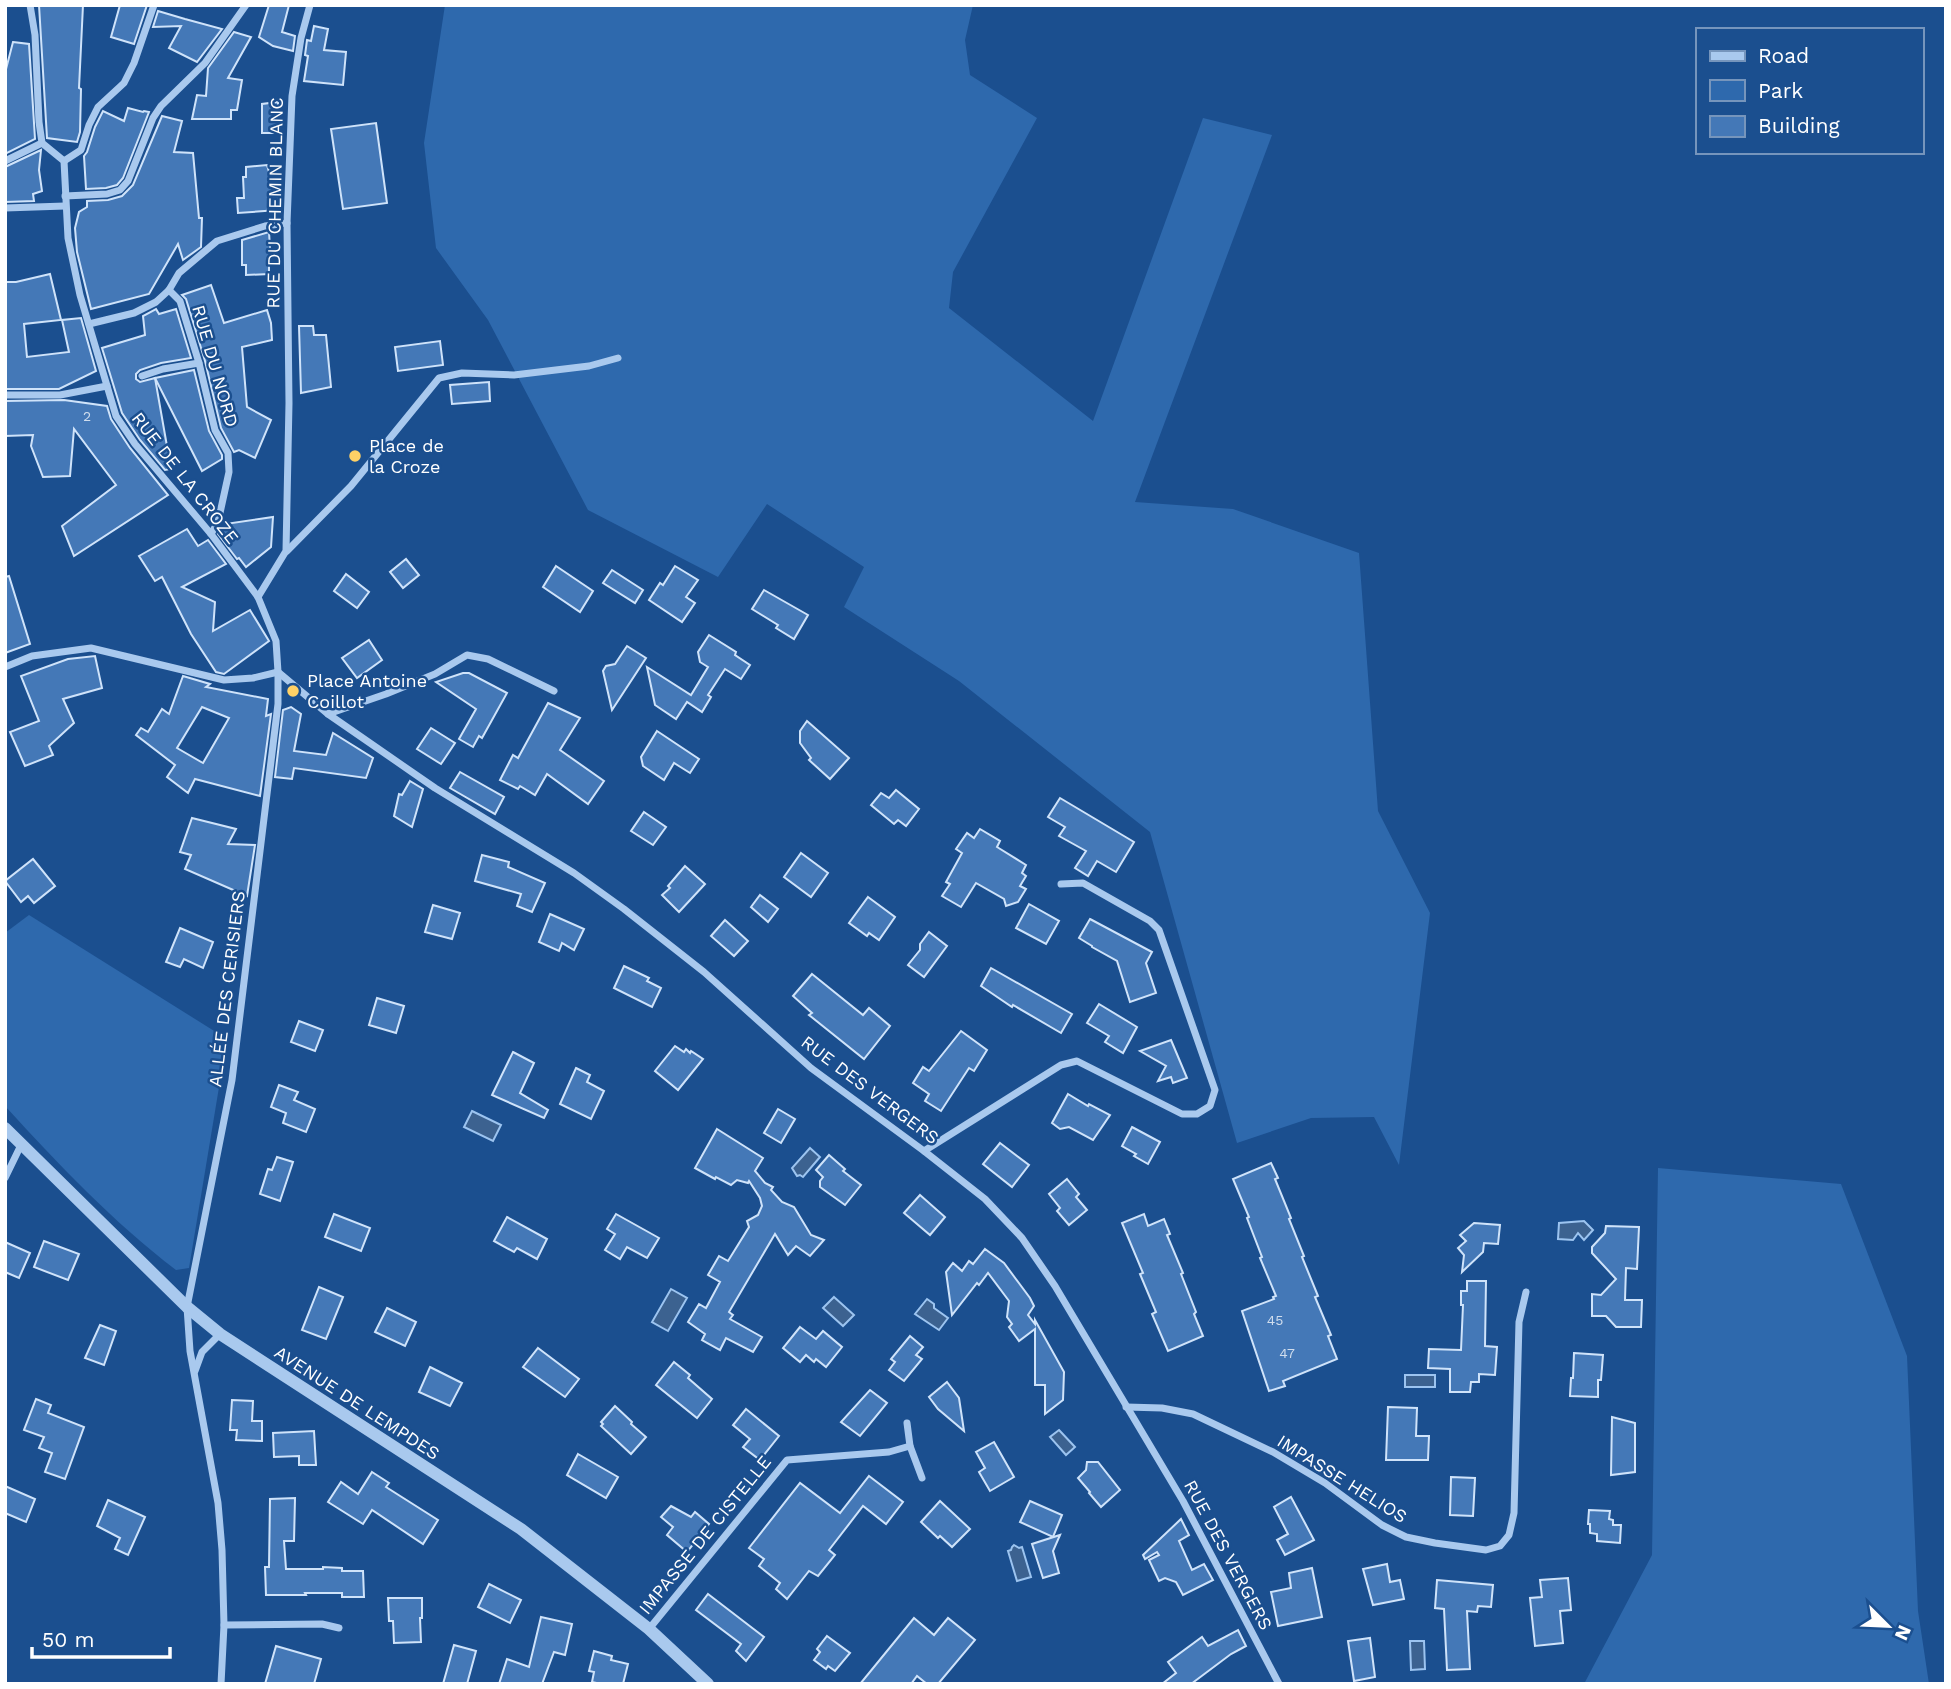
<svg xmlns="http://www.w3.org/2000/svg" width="1951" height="1689" font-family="'Work Sans',sans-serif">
<rect width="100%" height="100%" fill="#1b4f8f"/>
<!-- green -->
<g fill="#2e69ad">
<path d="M445,5H973L965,40L970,75L1037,118L953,272L949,308L1093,421L1203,118L1272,135L1135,502L1233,509L1359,553L1378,811L1430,913L1399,1165L1374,1117L1311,1118L1237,1143L1150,832L959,681L844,607L864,567L767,504L718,577L588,510L488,320L436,248L424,143Z"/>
<path d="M29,915L227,1039L189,1268L176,1270C113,1222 58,1164 5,1106V933Z"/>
<path d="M1658,1168L1841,1184L1907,1356L1918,1611L1929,1684H1584L1652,1555Z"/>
</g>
<!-- water -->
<g fill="#3c6290" stroke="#9cc4f0" stroke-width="2">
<path d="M472,1111L501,1125L493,1141L464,1127Z"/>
<path d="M810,1148L820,1157L803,1177L800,1175L797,1176L792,1168Z"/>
<path d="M1584,1221L1593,1230L1584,1240L1578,1233L1573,1240L1558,1239L1559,1223Z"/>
<path d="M671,1289L687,1298L668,1331L652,1322Z"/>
<path d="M834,1297L854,1315L843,1326L823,1308Z"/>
<path d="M927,1299L934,1304V1308L948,1318L939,1330L915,1314Z"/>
<rect x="1405" y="1375" width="30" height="12"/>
<path d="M1059,1430L1075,1447L1066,1455L1050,1437Z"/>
<path d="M1014,1545L1019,1548L1022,1547L1031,1577L1017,1581L1008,1551L1011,1550L1012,1547Z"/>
<path d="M1410,1641H1424L1425,1669L1411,1670Z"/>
</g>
<!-- building -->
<g fill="#4478b7" stroke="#cfe3fa" stroke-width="2" fill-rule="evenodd">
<path d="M39,5H83L79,88L81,89L80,132L77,142L47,138Z"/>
<path d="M120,5H147L134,44L111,37Z"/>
<path d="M269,5H289L282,32L295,36L293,51L273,46L259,37Z"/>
<path d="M158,11L185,19L222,29L197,62L169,48L181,26L153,27Z"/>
<path d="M314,26L328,29L324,50L346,52L343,85L304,81L308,56L305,55L307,40L311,41Z"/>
<path d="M234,32L251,37L228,78L242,80L237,110H231V119H192L197,95L206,96L208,68Z"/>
<path d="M13,42L29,44L35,139L5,154V73Z"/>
<path d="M278,102V133H262V104Z"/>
<path d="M128,108L143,112L144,111L149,112L123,178L117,185L106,188L86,189L84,156L87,152L95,127L103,111L124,121Z"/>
<path d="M162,116L182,121L174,152L193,153L199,218H202L201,247L183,260L178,244L149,294L91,309L77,252L75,228L79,212L87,207V201L108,200L122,196L133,185Z"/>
<path d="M376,123L387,203L343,209L331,129Z"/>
<path d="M41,150L39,170L42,191L33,194L34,201L5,202V167Z"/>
<path d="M267,165L269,172H277L278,210L238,213L237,198H244L243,177H246V167Z"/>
<path d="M269,232L271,263H269V274L246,275V265H242V240Z"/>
<path d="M50,274L61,320L24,324L27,357L69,352L62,320L81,318L96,371L59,389H5V282H16Z"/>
<path d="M211,285L224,323L267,310L271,323L272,340L242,347L247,407L271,420L255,458L239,450L234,452L221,428L205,361L186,299L182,295Z"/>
<path d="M156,309L159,314L176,309L191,358L161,363L140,370L136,374V379L140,382L155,378L171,469L165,470L140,440L122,413L102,348L145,335L143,316Z"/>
<path d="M299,326H313L314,335H326L331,387L301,393Z"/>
<path d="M440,341L443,365L398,371L395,347Z"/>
<path d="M194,370L209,431L222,455V459L202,471L155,378Z"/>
<path d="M489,382L490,401L452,404L450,385Z"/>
<path d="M64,400L107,406L111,419L130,448L168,495L74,556L62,526L116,485L74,429L70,476L43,477L31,446L33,435L5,436V401Z"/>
<path d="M273,517L271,547L246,567L239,558L237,559L218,534L225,528V524Z"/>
<path d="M187,529L198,546L208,540L226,564L182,587L215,602L213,631L250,610L269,641L224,674L216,672L191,634L162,577L155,581L139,556Z"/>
<path d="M406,559L419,575L403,588L390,572Z"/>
<path d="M556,566L593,591L580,612L543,587Z"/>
<path d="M675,566L698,580L686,597L695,603L682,622L649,600L660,583L663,585Z"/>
<path d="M612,570L643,590L635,603L603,583Z"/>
<path d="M346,574L369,592L357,608L334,591Z"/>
<path d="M9,576L30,644L5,653V577Z"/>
<path d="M764,590L808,615L794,639L776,628L778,625L752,609Z"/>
<path d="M709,635L736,652L735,655L750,665L741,679L725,669L708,695L711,697L702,712L687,702L676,719L655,705L647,667L691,695L708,667L700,662L698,652Z"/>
<path d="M369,640L382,660L357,678L342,658Z"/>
<path d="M627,646L646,658L612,710L603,671L606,666L615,664Z"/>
<path d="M95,656L102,688L63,699L74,723L49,746L53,755L25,766L10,732L39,721L21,676L68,659Z"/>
<path d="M463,673H469L507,693L482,738L479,736L473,747L459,739L476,709L436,682Z"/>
<path d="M183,676L210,684L206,687L268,699L266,716L271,714L260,796L195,779L188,793L167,777L175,765L136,735L141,728L148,732L162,709L169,714ZM202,707L229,718L203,763L177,748Z"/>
<path d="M548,703L580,718L560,750L604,781L588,804L547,774L535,795L520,786L518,789L500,780L513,755L518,758Z"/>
<path d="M291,707L301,714L294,751L326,755L333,733L373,758L366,778L294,768L292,779L275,777L283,710Z"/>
<path d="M807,721L849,758L830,779L809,760L811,758L800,743V731Z"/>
<path d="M431,728L455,743L441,764L417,749Z"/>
<path d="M657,731L699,759L690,773L674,763L664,780L643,766L641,757Z"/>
<path d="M460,772L504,797L495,814L450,788Z"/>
<path d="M410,781L423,789L412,827L394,816L399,794L402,795Z"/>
<path d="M896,790L919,809L906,826L898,820L894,824L871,805L881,793L889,798Z"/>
<path d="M1060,798L1134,842L1116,872L1097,861L1088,876L1075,868L1086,851L1059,836L1065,827L1048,817Z"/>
<path d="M644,812L666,827L653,845L631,831Z"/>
<path d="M192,818L236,829L228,844L255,845L247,896L185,869L191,855L180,852Z"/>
<path d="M980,829L1000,841L997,847L1026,865L1022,873L1026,876L1020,886L1026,889L1018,902L1006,906L1004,899L976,883L961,907L942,896L950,884L946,882L962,853L956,849L967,833L974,838Z"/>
<path d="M801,853L828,873L811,897L784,877Z"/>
<path d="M482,855L509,862L508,867L545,883L532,912L517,906L521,894L475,881Z"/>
<path d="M33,859L55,886L34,903L28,896L21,902L5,881Z"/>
<path d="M685,866L705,884L679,912L662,895L670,888L668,886Z"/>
<path d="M760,895L778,909L768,922L751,907Z"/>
<path d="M868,897L895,917L879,940L869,933L867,936L849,923Z"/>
<path d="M1029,904L1059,921L1046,944L1016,928Z"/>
<path d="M433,905L460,913L452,939L425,932Z"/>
<path d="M550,914L584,929L574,950L562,943L559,951L539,942Z"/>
<path d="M1090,919L1152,952L1146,963L1156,993L1130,1002L1117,961L1092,947V946L1079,938Z"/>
<path d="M725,920L748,941L734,956L711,936Z"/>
<path d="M180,928L213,942L203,968L184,959L180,967L166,962Z"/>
<path d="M929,932L947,946L924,977L908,965L920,950V944Z"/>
<path d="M624,966L649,978L647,981L661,988L652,1007L614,988Z"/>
<path d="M991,968L1072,1014L1061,1033L1013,1005L1012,1007L981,986Z"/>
<path d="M812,974L863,1015L869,1008L890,1026L864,1059L809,1015L812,1013L793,996Z"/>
<path d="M377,998L404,1006L396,1033L369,1025Z"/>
<path d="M1099,1004L1137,1027L1123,1053L1105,1042L1109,1036L1087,1023Z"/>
<path d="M299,1021L323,1030L315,1051L291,1042Z"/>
<path d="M961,1031L987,1050L974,1071L969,1068L941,1111L925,1101L929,1094L913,1083L923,1067L929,1071Z"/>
<path d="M1171,1040L1187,1078L1173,1083L1171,1077L1158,1081L1166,1066L1140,1051Z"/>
<path d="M675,1046L684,1052L686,1049L690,1053L691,1051L703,1059L678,1090L655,1071Z"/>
<path d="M513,1052L534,1063L520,1093L548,1110L544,1118L492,1095Z"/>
<path d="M576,1068L590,1075L587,1082L604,1091L591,1119L560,1104Z"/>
<path d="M279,1085L298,1092L294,1100L315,1109L306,1132L283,1123L286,1113L271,1107Z"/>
<path d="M1068,1094L1088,1106L1089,1104L1110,1115L1093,1140L1069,1127L1060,1129L1052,1123Z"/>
<path d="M778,1109L795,1119L781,1143L764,1133Z"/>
<path d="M1132,1127L1160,1142L1148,1164L1134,1156L1136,1154L1122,1146Z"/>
<path d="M717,1129L763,1158L755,1171L765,1183L773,1187L771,1190L782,1202L794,1207L811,1235L824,1240L810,1256L796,1246L788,1255L775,1234L729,1312L733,1315L730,1319L762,1337L753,1352L726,1338L720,1350L702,1340L705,1334L688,1322L699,1304L706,1308L720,1282L708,1275L719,1256L728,1261L749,1227L747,1221L758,1215L762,1206L760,1198L749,1181L748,1183L737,1180L731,1185L716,1177L715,1179L695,1168Z"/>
<path d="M1000,1143L1029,1165L1012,1187L983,1164Z"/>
<path d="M829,1155L845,1169L843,1171L861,1185L845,1205L820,1187V1181L823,1177L816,1170Z"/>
<path d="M277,1157L293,1162L280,1201L260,1194L268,1169L272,1170Z"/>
<path d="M1271,1163L1278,1178L1275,1179L1291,1218L1289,1219L1304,1256L1302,1257L1318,1296L1315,1297L1331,1335L1328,1336L1337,1359L1283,1381L1285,1386L1269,1391L1242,1311L1274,1299L1273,1297L1276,1296L1260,1258L1262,1257L1247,1218L1249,1217L1233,1179Z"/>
<path d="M1067,1179L1079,1194L1076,1197L1087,1210L1069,1225L1057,1211L1060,1208L1049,1194Z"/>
<path d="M920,1195L945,1217L930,1235L904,1213Z"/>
<path d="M334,1214L370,1228L361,1251L325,1237Z"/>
<path d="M616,1214L659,1238L647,1258L627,1247L620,1259L605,1250L615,1234L607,1229Z"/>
<path d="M1144,1214L1148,1226L1164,1219L1170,1234L1167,1235L1183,1273L1181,1274L1196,1312L1194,1314L1203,1336L1168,1351L1152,1314L1156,1312L1140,1274L1143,1273L1122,1223Z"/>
<path d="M507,1217L547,1239L537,1259L517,1248L514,1252L494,1241Z"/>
<path d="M1474,1223L1500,1225L1498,1244L1484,1243L1483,1252L1462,1272L1464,1255L1458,1248L1466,1241L1460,1235Z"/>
<path d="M1606,1226L1639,1227L1637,1269L1626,1268L1625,1300H1642L1641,1327H1616L1606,1316H1592V1294L1601,1295L1616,1279L1592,1253V1247L1605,1233Z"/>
<path d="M44,1241L79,1254L68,1280L34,1267Z"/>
<path d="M5,1242L30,1253L19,1278L5,1272Z"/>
<path d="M985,1249L1004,1263L1030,1298L1034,1306L1028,1315L1035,1324V1320L1064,1372L1063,1400L1045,1414V1385H1035V1329L1019,1341L1009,1327L1012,1324L1007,1317L1009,1301L988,1273L979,1285L977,1283L952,1315L946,1272L953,1263L962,1271L969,1261L973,1264Z"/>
<path d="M1467,1281H1486L1485,1346L1497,1347L1495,1375L1479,1374V1382H1471L1470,1392H1450V1369L1428,1368L1429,1349L1461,1350L1463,1305H1461V1291H1467Z"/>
<path d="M319,1287L343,1297L326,1339L302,1330Z"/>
<path d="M387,1308L416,1322L405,1346L375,1332Z"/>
<path d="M100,1325L116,1331L104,1365L85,1358Z"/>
<path d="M800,1327L816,1339L823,1331L842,1347L826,1367L816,1359L814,1362L806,1355L800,1362L783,1348Z"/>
<path d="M910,1336L923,1347L916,1355L922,1359L904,1381L889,1370L895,1362L891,1359Z"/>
<path d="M538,1348L579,1379L565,1397L523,1367Z"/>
<path d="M1574,1353L1603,1355L1601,1380H1598V1397L1570,1396L1571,1378H1573Z"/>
<path d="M674,1362L690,1375L688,1378L712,1399L697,1418L656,1385Z"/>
<path d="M430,1367L462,1383L450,1406L419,1392Z"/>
<path d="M947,1382L959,1398L964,1431L938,1409L929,1397Z"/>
<path d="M870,1390L887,1403L860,1436L841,1422Z"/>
<path d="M36,1399L51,1405L48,1413L84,1427L65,1479L45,1472L52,1453L39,1448L44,1437L24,1430Z"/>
<path d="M232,1400L253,1401L252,1421H262V1441L236,1440L237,1430H230Z"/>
<path d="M615,1406L632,1422L631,1424L646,1437L631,1454L601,1426L603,1424L601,1422Z"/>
<path d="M1388,1407L1417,1408L1416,1436H1429L1428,1460H1386Z"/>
<path d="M746,1409L779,1436L760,1460L743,1447L750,1439L733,1425Z"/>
<path d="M1612,1417L1635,1423V1472L1611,1475Z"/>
<path d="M314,1431L316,1465H299V1456L274,1457L273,1433Z"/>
<path d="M994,1442L1014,1477L990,1491L979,1472L985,1468L976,1452Z"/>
<path d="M578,1454L618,1477L606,1498L567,1475Z"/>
<path d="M1087,1462H1098L1120,1490L1101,1507L1089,1493L1090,1492L1078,1478L1086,1470Z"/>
<path d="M372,1472L389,1483L386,1487L438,1520L423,1544L372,1510L363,1524L328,1502L341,1482L358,1494Z"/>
<path d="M869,1476L903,1502L886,1524L863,1506L829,1550L835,1555L818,1576L809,1571L787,1599L776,1589L780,1583L759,1566L764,1559L749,1548L800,1483L840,1513Z"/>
<path d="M1451,1477L1475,1478L1473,1516L1450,1515Z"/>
<path d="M5,1486L35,1499L26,1522L5,1513Z"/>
<path d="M1291,1497L1314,1540L1285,1555L1277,1540L1288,1534L1274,1507Z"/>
<path d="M295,1498L294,1541H284L286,1569H323V1567L342,1568V1571H363L364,1597H342V1593H305L306,1595H266L265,1567H269L270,1499Z"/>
<path d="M108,1500L145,1517L128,1555L115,1549L120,1538L97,1526Z"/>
<path d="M940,1501L970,1529L952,1547L940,1536L938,1538L921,1522Z"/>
<path d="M1030,1501L1062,1515L1053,1537L1020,1522Z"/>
<path d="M671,1506L691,1517L695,1512L709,1524L687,1552L667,1535L673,1527L661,1517Z"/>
<path d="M1589,1510L1610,1511L1609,1519L1613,1520V1525H1621L1620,1543L1597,1541V1534L1590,1533V1524H1588Z"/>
<path d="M1181,1519L1189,1535L1179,1541L1192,1570L1204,1564L1213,1580L1183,1595L1176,1582L1165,1578L1159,1581L1149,1560L1159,1555L1157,1552L1145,1559L1143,1555Z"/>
<path d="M1060,1535L1053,1551L1059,1573L1043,1578L1032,1544Z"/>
<path d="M1387,1564L1390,1582L1400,1580L1404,1599L1373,1605L1363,1569Z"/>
<path d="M1312,1568L1322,1617L1278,1626L1271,1592L1291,1588L1289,1573Z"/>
<path d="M1568,1578L1571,1610L1560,1611L1563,1643L1535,1646L1530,1598L1542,1597L1540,1580Z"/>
<path d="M1437,1580L1493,1585L1491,1607L1478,1606L1477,1612L1467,1611L1470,1669L1447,1670L1444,1609L1435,1608Z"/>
<path d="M489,1584L521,1600L510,1623L478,1607Z"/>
<path d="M708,1594L764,1637L746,1661L736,1651L741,1644L696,1610Z"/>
<path d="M388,1598H422V1618H420L421,1642L394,1643L393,1621H389Z"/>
<path d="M541,1617L572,1624L565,1655L554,1652L542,1684H499L507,1659L529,1667Z"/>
<path d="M914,1618L934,1635L948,1618L975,1640L938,1684H927L917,1676L911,1684H860Z"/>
<path d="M1238,1630L1246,1646L1231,1654L1191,1684H1162L1176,1673L1168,1662L1202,1637L1208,1646Z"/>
<path d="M827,1636L850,1653L835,1671L828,1666L826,1669L814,1660L820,1652L817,1649Z"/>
<path d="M1370,1638L1375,1677L1354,1681L1348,1641Z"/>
<path d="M454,1645L476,1651L467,1684H443Z"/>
<path d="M276,1646L321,1659L314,1684H265Z"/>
<path d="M594,1651L612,1656L611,1660L628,1664L623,1684H601L592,1682L594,1672L589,1671Z"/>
</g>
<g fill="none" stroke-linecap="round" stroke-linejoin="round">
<!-- minor -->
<g stroke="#a9c9ee" stroke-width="7">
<path d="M30,5L35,35L39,122L42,143L64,161L68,238L80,295L116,416L135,444L211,534L258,597L276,641L278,672V704L232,1080L187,1307L190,1351L218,1503L222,1550L224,1625L221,1684"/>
<path d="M5,161L42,143"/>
<path d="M64,161L81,150L89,125L98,107L124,83L134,63L154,5"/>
<path d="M65,196L107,194L120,190L128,181L153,118L161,106L205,63L246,5"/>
<path d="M5,208L65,206"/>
<path d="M169,290L180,301L199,363L215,430L228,453L229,472L218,522L211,534"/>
<path d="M89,324L134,313L156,302L169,290L179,273L217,241L265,226L287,223"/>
<path d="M142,376L163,369L199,363"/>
<path d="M5,395H60L107,386"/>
<path d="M287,551L351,486L439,378L462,373L514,375L589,366L618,358"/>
<path d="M258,597L286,551L289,403L287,223L292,96L301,38L310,5"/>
<path d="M5,667L32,656L91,648L224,680L253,678L278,672"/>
<path d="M278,672L328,714L435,788L574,873L624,909L704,972L811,1068L924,1151L985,1199L1022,1238L1055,1286L1183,1501L1279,1684"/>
<path d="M328,714L386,694L435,674L467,655L488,659L554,691"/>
<path d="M924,1151L1061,1065L1077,1061L1182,1114H1197L1210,1106L1215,1090L1159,930L1150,921L1083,883L1061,884"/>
<path d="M5,1178L21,1145"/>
<path d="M195,1371L202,1352L220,1334"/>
<path d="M1126,1407L1162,1408L1193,1414L1273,1452L1325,1483L1382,1525L1406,1537L1435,1543L1486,1550L1500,1546L1509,1535L1514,1513L1519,1322L1526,1292"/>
<path d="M910,1446L922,1478"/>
<path d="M224,1625L322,1624L339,1628"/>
<path d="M649,1629L787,1460L889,1452L910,1446L907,1423"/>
</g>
<!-- tertiary -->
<path stroke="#a9c9ee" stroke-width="12" d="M5,1128L187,1307L220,1334L521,1529L649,1629L708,1684"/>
</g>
<!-- markers -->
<g fill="#ffd166" stroke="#1b4f8f" stroke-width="2.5">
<circle cx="355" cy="456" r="7"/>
<circle cx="293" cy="691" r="7"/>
</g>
<g text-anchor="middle" stroke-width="5" stroke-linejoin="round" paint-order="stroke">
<!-- number labels -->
<g font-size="14" fill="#d0dded">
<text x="87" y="421">2</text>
<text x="1275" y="1325">45</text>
<text x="1287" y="1358">47</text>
</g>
<!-- street labels -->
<g font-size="18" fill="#fff" stroke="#1b4f8f">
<text transform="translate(275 203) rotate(-89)" y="6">RUE DU CHEMIN BLANC</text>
<text transform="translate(215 366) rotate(74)" y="6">RUE DU NORD</text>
<text transform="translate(185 478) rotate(52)" y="6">RUE DE LA CROZE</text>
<text transform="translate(227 989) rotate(-83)" y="6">ALLÉE DES CERISIERS</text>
<text transform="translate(870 1090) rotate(37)" y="6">RUE DES VERGERS</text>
<text transform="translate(357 1403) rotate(33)" y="6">AVENUE DE LEMPDES</text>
<text transform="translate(1342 1479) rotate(32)" y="6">IMPASSE HELIOS</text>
<text transform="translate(705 1535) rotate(-51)" y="6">IMPASSE DE CISTELLE</text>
<text transform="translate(1228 1555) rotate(62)" y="6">RUE DES VERGERS</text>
</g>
<!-- poi labels -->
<g font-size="18" fill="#fff" stroke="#1b4f8f" text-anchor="start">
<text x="369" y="452">Place de<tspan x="369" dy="21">la Croze</tspan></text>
<text x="307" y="687">Place Antoine<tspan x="307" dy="21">Coillot</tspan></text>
</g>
</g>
<!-- border -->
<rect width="1951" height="1689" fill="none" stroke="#ffffff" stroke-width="14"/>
<!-- legend -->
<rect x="1696" y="28" width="228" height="126" fill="#1b4f8f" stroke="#7695bc" stroke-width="2"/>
<rect x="1710" y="51" width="35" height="10" fill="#a9c9ee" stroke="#7695bc" stroke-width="2"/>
<text x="1758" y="63" font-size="21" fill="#ffffff">Road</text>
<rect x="1710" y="80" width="35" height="21" fill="#2e69ad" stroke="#7695bc" stroke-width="2"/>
<text x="1758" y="98" font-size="21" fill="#ffffff">Park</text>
<rect x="1710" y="116" width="35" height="21" fill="#4478b7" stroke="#7695bc" stroke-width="2"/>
<text x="1758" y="133" font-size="21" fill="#ffffff">Building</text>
<!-- north arrow -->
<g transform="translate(1888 1626) rotate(114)" stroke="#1b4f8f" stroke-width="5" paint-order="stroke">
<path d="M0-5L12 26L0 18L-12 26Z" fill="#ffffff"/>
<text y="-10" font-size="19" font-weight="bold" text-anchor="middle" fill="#ffffff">N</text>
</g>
<!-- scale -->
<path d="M32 1647v10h138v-10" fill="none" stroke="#ffffff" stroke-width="3.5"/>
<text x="42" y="1647" font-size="21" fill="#ffffff" stroke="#1b4f8f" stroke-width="5" paint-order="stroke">50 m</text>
</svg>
